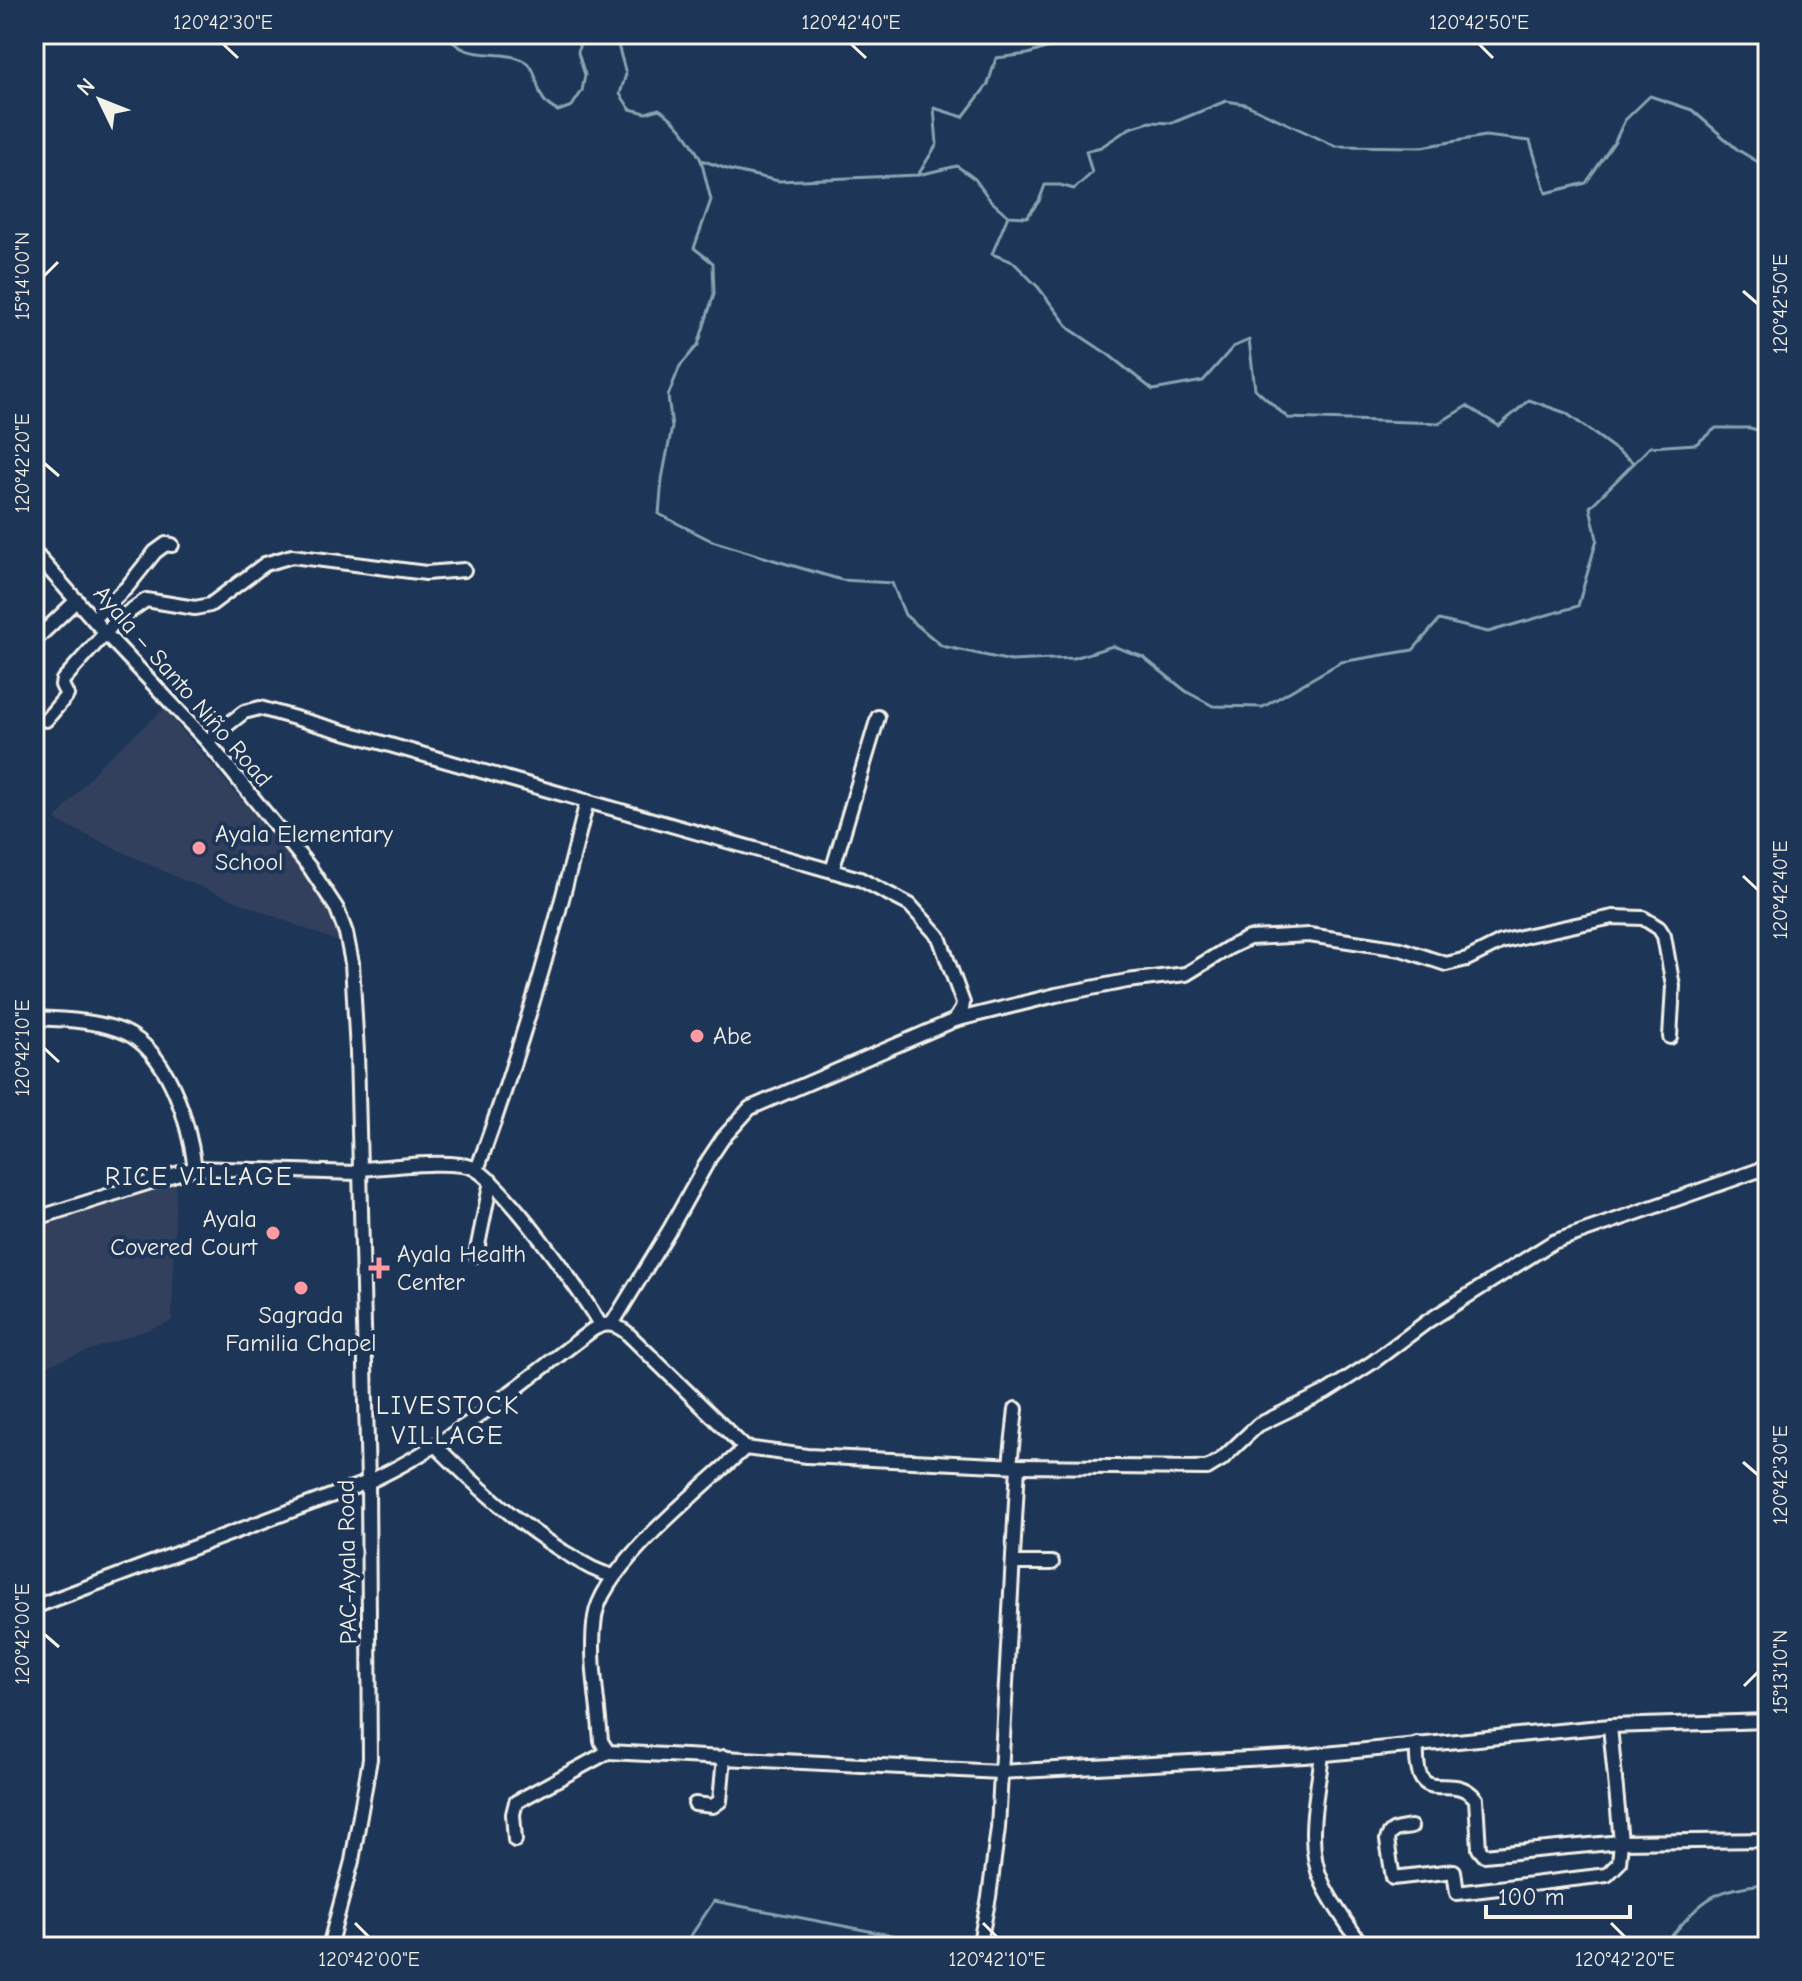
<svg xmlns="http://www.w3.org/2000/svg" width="1802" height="1981" font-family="'Comic Neue',sans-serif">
<rect width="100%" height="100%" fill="#1d3557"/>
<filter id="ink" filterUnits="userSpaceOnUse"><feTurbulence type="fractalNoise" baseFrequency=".0125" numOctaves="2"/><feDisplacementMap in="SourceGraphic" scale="16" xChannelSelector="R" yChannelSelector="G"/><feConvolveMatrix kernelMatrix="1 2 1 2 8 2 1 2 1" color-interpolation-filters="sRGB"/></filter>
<g filter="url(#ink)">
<!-- built -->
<g fill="#31415d">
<path d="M164,709L324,897L341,943L176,877L55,820L100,765Z"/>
<path d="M176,1183L172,1321L34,1370V1228Z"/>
</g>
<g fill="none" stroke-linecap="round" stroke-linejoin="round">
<!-- stream -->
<g stroke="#8aa2b0" stroke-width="3">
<path d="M448,34C462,63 501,48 524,61C543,71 530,99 558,111L572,106L582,91L585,75L578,53L581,34"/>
<path d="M615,34L626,74L620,94L630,109L646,113L659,109C679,122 690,139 701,160L730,170L779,181L918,175L957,166L975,179L990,200L1008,216L1027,217L1039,201L1045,185H1060L1074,189L1092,173L1086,151L1101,147L1130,128L1150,122L1172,123L1226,101L1245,104L1335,146L1422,147L1485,136L1530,141L1546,193L1586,183L1615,141L1625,120L1650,96L1692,110L1738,150L1768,168"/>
<path d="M701,160L711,200L694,248L713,263L714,294L698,345L680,366L668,396L672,427L662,479L659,514L712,541L787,564L842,580L892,583L905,615L942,646L1011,661L1074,658L1113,646L1143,657L1187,692L1213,706L1263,707L1341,662L1413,650L1439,620L1488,632L1578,606L1597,539L1590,507L1650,447L1696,444L1716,428H1750L1768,433"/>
<path d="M918,175L937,144L934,108L963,117L988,84L996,58L1028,54L1061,43L1065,34"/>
<path d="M1008,216L992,254L1013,262L1038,287L1070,329L1109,355L1153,390L1203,381L1233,347L1249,340L1255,389L1288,418L1439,423L1467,406L1499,426L1529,400L1566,413L1634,463"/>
<path d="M673,1947L684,1946L714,1901L952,1947"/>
<path d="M1662,1947C1700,1904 1707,1888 1768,1884"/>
</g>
<defs>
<g id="minor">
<path d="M34,552L106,634L207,741L310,868L337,909L346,933L352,963L357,1052L368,1482L370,1759L352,1861L329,1947"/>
<path d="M93,619L127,587L155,552L166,544L172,545"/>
<path d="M34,641L77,600"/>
<path d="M46,720L67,695L62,685L63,680L116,621L146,600L195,608L210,605L265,564L292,556L426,573L464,570"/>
<path d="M207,741L244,712L260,708L860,879L910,905L939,937L963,1003L962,1009L955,1020"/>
<path d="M832,871L878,717"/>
<path d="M34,1018C62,1019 107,1021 132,1036C172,1061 189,1125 195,1168"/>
<path d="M359,1169C387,1168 445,1159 471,1167C499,1177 584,1295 600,1325"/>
<path d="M477,1170C521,1049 557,926 587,801"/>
<path d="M34,1219L195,1168L358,1173"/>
<path d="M476,1255L491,1181"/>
<path d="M612,1324L670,1229L709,1159L723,1138L750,1108L955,1020L1056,995L1127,981L1186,974L1230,947L1249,938L1309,935L1401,949L1446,964L1467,959L1501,942L1529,935L1613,917L1643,918L1659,928L1664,936L1673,986L1670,1037"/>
<path d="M436,1446C476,1486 516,1522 564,1552C581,1562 595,1572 614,1576"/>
<path d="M745,1448C706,1485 602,1566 595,1617C589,1657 598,1700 601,1741L608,1752L1000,1772L1305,1756L1610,1726L1768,1721"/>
<path d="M1010,1465L1016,1409"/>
<path d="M1018,1466L1207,1468L1222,1459L1258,1425L1326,1392L1373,1362L1428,1321L1553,1242L1768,1167"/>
<path d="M1013,1563H1052"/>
<path d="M34,1607L368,1482C451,1444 520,1384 592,1330C605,1322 614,1323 626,1332L745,1448L807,1456L1018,1466L998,1828L989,1897L979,1947"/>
<path d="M1417,1744C1414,1815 1450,1767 1476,1799L1479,1849L1484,1855L1621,1842L1768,1840"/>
<path d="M1322,1755C1317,1795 1304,1845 1323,1884C1333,1906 1350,1927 1363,1947"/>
<path d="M695,1804L713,1806L720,1801L724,1757"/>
<path d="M1411,1827C1400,1829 1390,1828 1387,1840L1393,1878L1454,1871L1457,1893L1607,1875L1619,1863L1621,1842L1610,1726"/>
<path d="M515,1840L513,1814L516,1802L608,1752"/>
</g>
</defs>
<!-- minor casing -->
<use href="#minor" stroke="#f4f1e8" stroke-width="18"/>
<!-- minor -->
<use href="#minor" stroke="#1d3557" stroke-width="12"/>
</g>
</g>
<!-- ticks -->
<path fill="none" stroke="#f4f1e8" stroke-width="3" d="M223,44L238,58M851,44L866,58M1479,44L1493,58M44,276L58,262M1743,291L1758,304M44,463L59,476M1743,876L1758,890M44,1048L59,1062M1743,1462L1758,1475M44,1634L59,1647M1744,1686L1758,1672M355,1923L369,1937M983,1923L997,1937M1611,1923L1625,1937"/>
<!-- markers -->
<g fill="#ff9aa2" stroke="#1d3557" stroke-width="3">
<circle cx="199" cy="848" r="8"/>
<circle cx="697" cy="1036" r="8"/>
<circle cx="273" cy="1233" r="8"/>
<path d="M375 1256h8v8h8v8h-8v8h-8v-8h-8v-8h8z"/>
<circle cx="301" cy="1288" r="8"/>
</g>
<g text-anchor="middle" stroke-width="8" stroke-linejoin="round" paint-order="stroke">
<!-- street labels -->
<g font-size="24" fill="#f4f1e8" stroke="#1d3557">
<text transform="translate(183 686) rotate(49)" y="8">Ayala – Santo Niño Road</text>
<text transform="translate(347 1562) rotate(-91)" y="8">PAC-Ayala Road</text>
</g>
<!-- poi labels -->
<g font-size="24" fill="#f4f1e8" stroke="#1d3557" text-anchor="start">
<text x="215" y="842">Ayala Elementary<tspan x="215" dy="28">School</tspan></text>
<text x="713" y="1044">Abe</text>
<text x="257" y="1227" text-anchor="end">Ayala<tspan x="257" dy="28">Covered Court</tspan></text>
<text x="397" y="1262">Ayala Health<tspan x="397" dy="28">Center</tspan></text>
<text x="301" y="1323" text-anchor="middle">Sagrada<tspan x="301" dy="28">Familia Chapel</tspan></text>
</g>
<!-- neighbourhood labels -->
<g font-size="26" letter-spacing="2" fill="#f4f1e8" stroke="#1d3557">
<text x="199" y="1185">RICE VILLAGE</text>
<text x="448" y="1414">LIVESTOCK<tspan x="448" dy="30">VILLAGE</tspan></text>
</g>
</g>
<!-- margin -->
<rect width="1802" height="1981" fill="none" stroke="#1d3557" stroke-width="88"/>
<!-- north arrow -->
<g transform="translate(100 100) rotate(313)" stroke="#1d3557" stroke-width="6" paint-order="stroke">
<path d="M0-6L14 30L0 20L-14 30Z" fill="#f4f1e8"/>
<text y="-12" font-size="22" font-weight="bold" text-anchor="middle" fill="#f4f1e8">N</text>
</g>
<!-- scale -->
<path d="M1486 1905v12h144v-12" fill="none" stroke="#f4f1e8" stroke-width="4"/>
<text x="1498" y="1905" font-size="24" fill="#f4f1e8" stroke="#1d3557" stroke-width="6" paint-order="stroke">100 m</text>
<rect x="44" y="44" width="1714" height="1893" fill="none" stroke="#f4f1e8" stroke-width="3"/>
<g font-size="20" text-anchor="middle" fill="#f4f1e8">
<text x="223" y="29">120°42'30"E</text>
<text x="851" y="29">120°42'40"E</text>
<text x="1479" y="29">120°42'50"E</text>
<text transform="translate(22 276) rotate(-90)" y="7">15°14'00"N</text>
<text transform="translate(1780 304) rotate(-90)" y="7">120°42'50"E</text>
<text transform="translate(22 463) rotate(-90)" y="7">120°42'20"E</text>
<text transform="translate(1780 890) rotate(-90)" y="7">120°42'40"E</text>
<text transform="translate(22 1048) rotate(-90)" y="7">120°42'10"E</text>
<text transform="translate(1780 1475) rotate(-90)" y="7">120°42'30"E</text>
<text transform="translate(22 1634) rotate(-90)" y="7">120°42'00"E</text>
<text transform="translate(1780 1672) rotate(-90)" y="7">15°13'10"N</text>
<text x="369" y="1966">120°42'00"E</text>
<text x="997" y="1966">120°42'10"E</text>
<text x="1625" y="1966">120°42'20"E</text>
</g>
</svg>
